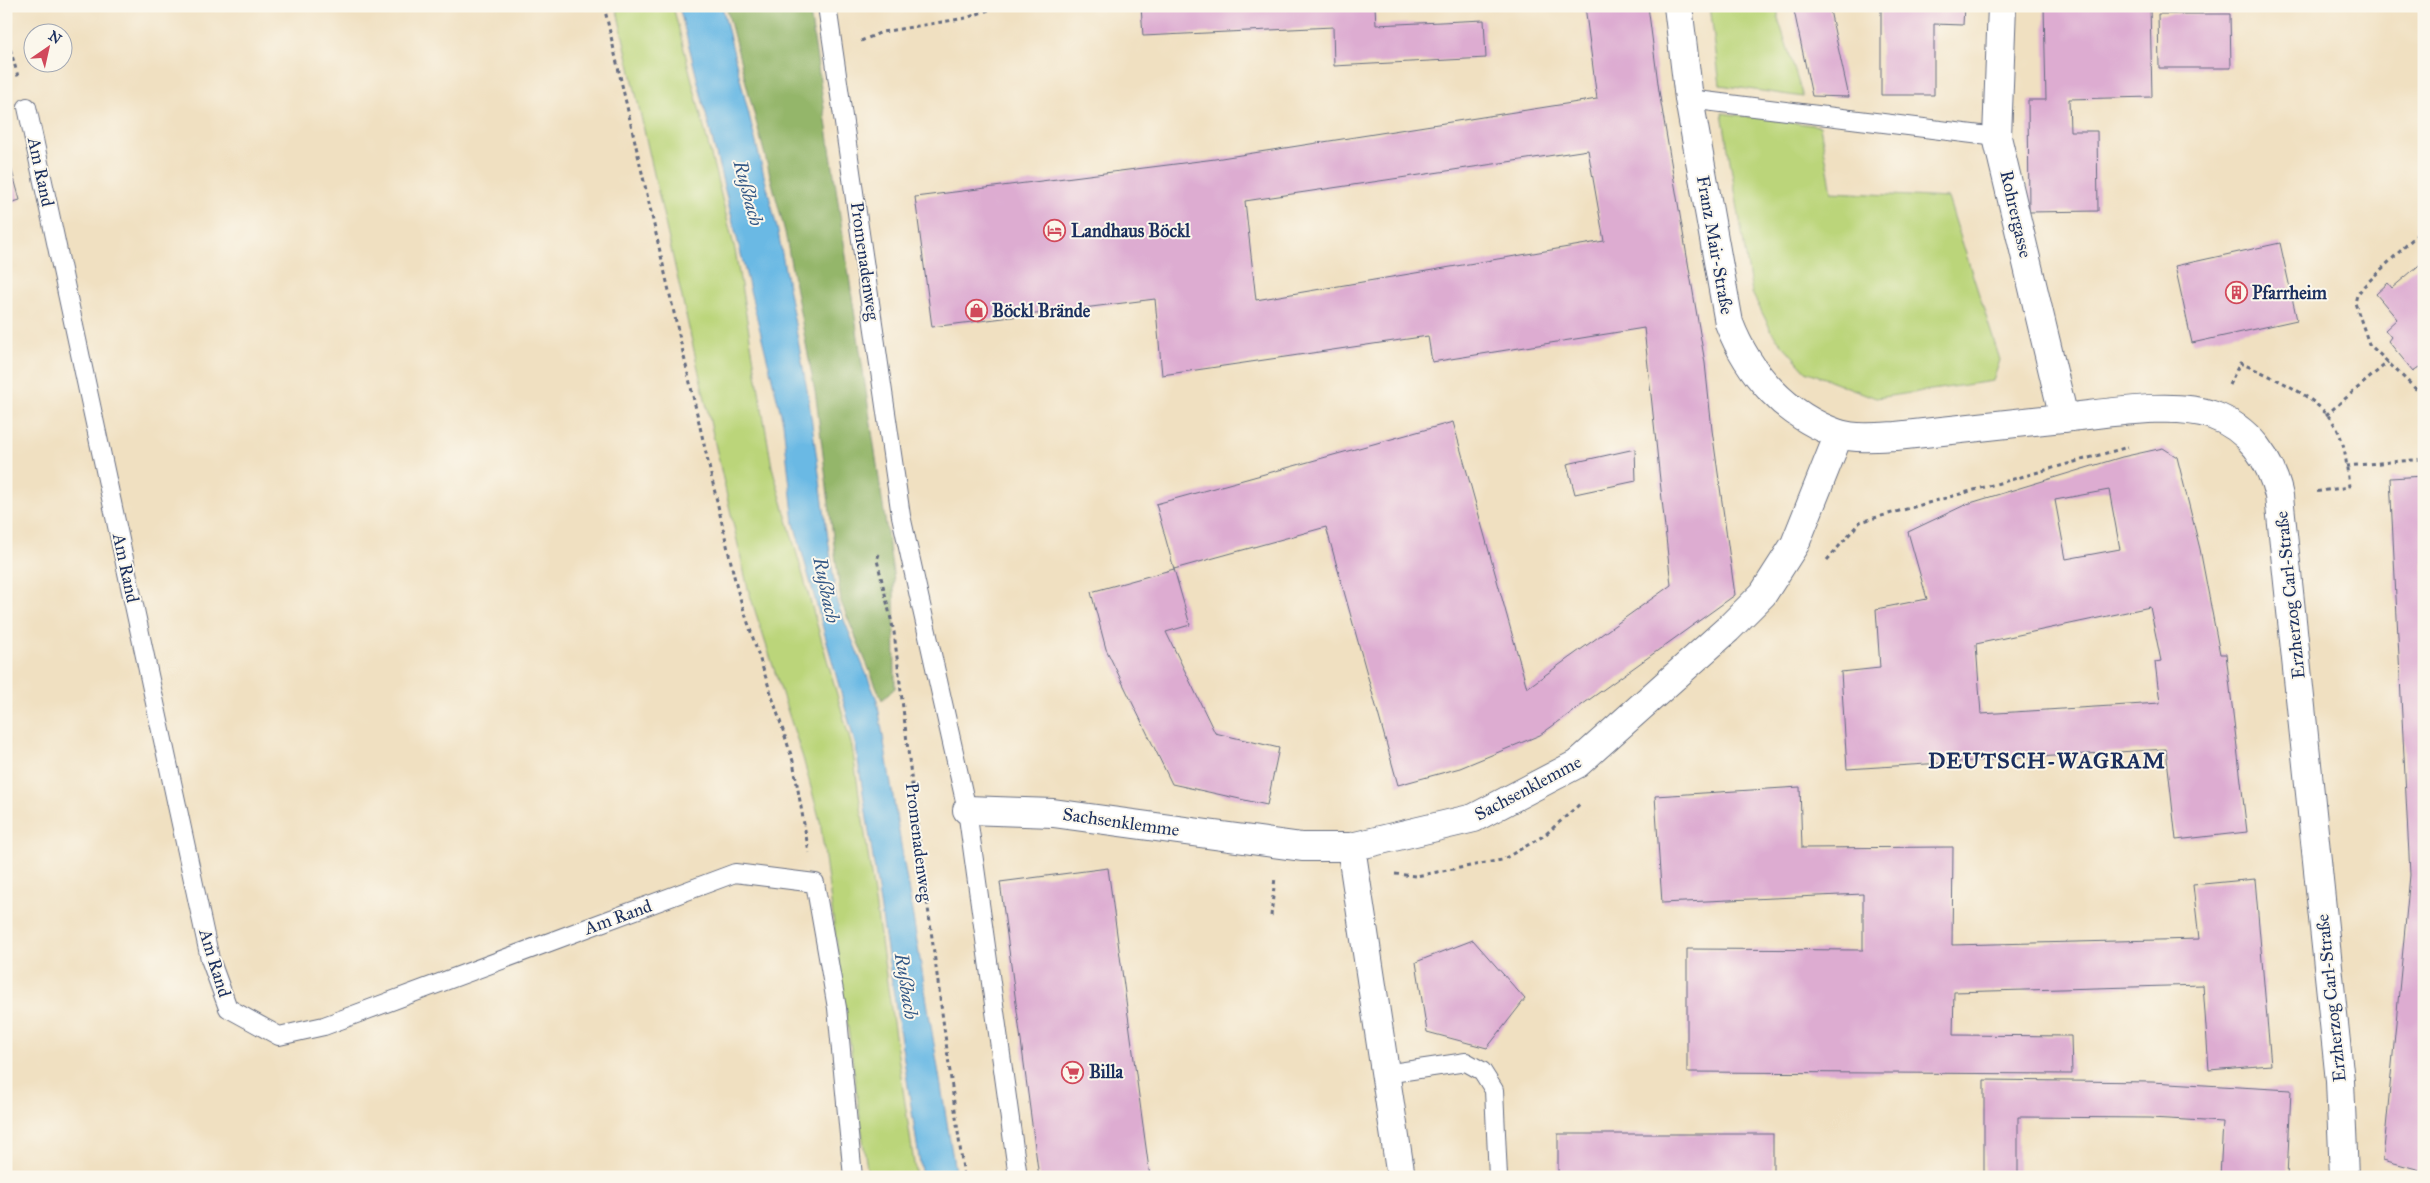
<svg xmlns="http://www.w3.org/2000/svg" width="2430" height="1183" font-family="'IM FELL Great Primer',serif">
<rect width="100%" height="100%" fill="#fbf7ec"/>
<filter id="ink" filterUnits="userSpaceOnUse"><feTurbulence type="fractalNoise" baseFrequency=".02" numOctaves="2"/><feDisplacementMap in="SourceGraphic" scale="10" xChannelSelector="R" yChannelSelector="G"/><feConvolveMatrix kernelMatrix="1 2 1 2 8 2 1 2 1" color-interpolation-filters="sRGB"/></filter>
<filter id="wash" filterUnits="userSpaceOnUse"><feTurbulence type="fractalNoise" baseFrequency=".0096" numOctaves="4" result="noise"/><feDisplacementMap in="SourceGraphic" scale="20" xChannelSelector="R" yChannelSelector="G"/><feGaussianBlur stdDeviation="1.12" result="paint"/><feColorMatrix in="noise" values="0 0 0 0 0 0 0 0 0 0 0 0 0 0 0 0 0 1.4 0 .05"/><feComposite in="paint" operator="in"/></filter>
<g filter="url(#wash)">
<rect width="100%" height="100%" fill="#f0e0c1"/>
<!-- green -->
<g fill="#bbd57a" stroke="#6b826c">
<path d="M616,6H673L735,250L772,467L852,747L916,1177H868L820,821L803,758L748,589Z"/>
<path d="M1710,6H1778V18L1803,97L1720,85Z"/>
<path d="M1722,113L1820,126L1832,192L1948,198L2000,360L1993,381L1876,398L1806,371L1773,334L1752,293Z"/>
</g>
<!-- forest -->
<path fill="#94b66a" stroke="#587264" d="M726,6H809L894,580L895,688L882,700L841,602L816,397L785,232Z"/>
<!-- water -->
<path fill="#6ab9e4" stroke="#4274a1" d="M679,6H722L778,232L808,395L837,603L877,700L956,1177H922L856,747L794,523L783,422Z"/>
<g id="blocks">
<!-- building -->
<g fill="#ddacd1" fill-rule="evenodd">
<path d="M1141,6H1375L1376,25L1484,20L1486,58L1334,66L1333,27L1143,36Z"/>
<path d="M1585,6H1648L1659,91L1705,363L1712,430L1735,595L1540,735L1460,768L1398,785L1326,527L1174,569L1156,504L1453,422L1527,688L1671,585L1644,328L1432,362L1428,336L1162,375L1155,299L932,327L915,197L1215,159L1597,99ZM1588,150L1604,241L1256,300L1245,201Z"/>
<path d="M1793,6H1829L1849,97L1812,96Z"/>
<path d="M1881,6H1964L1963,25L1934,24V95H1881Z"/>
<path d="M2044,6H2150L2152,97L2069,99L2070,131H2097L2098,211L2029,212L2028,100H2046Z"/>
<path d="M2158,14H2230L2231,68H2159Z"/>
<path d="M6,149L20,200L6,204Z"/>
<path d="M2280,243L2297,320L2192,343L2175,266Z"/>
<path d="M2424,261V372L2419,367L2413,371L2388,341L2391,337L2385,330L2397,319L2376,294L2388,283L2392,288Z"/>
<path d="M2163,448L2177,457L2200,549L2220,654H2226L2247,832L2176,840L2166,749L1847,769L1841,672L1880,668L1876,609L1927,599L1908,532L1967,504L2122,457ZM2109,490L2120,549L2066,559L2055,500ZM2150,607L2161,661L2155,662L2160,703L1981,714L1976,644Z"/>
<path d="M1635,449L1636,481L1575,494L1567,464Z"/>
<path d="M2424,476V1171L2383,1160L2410,875L2390,478Z"/>
<path d="M1174,569L1190,625L1166,632L1215,733L1279,748L1267,805L1172,784L1106,649L1091,592Z"/>
<path d="M1800,787L1802,848L1953,847L1952,945L2199,939L2193,885L2255,879L2271,1065L2209,1070L2203,985L1954,992L1953,1035L2071,1036L2072,1074L1687,1072V949L1863,950V894L1662,903L1655,796Z"/>
<path d="M1108,868L1150,1177H1039L1000,882Z"/>
<path d="M1473,940L1525,999L1487,1048L1427,1032L1416,962Z"/>
<path d="M1984,1080L2152,1082L2291,1090L2287,1177H2220L2223,1122L2150,1118L2018,1117V1177H1984Z"/>
<rect x="1558" y="1134" width="215" height="43"/>
</g>
</g>
</g>
<g filter="url(#ink)">
<use href="#blocks" fill-opacity="0" stroke="#666d81" stroke-width="1"/>
<g fill="none" stroke-linecap="round" stroke-linejoin="round">
<defs>
<g id="lane">
<path d="M827,6L901,516L967,810L1018,1177"/>
<path d="M1689,99L1997,137"/>
<path d="M27,107L210,959L228,1008L279,1036L324,1026L735,873L815,883L837,1008L853,1177"/>
<path d="M1385,1074L1466,1062L1482,1071L1494,1090L1498,1177"/>
</g>
<g id="street">
<path d="M2002,6L1997,137L2064,418"/>
<path d="M967,810L1053,813L1302,847H1351L1474,818L1577,764L1728,629L1763,594L1795,544L1839,434"/>
<path d="M1351,847L1401,1177"/>
</g>
<path id="secondary" d="M1678,6L1689,99L1729,323C1748,373 1786,416 1839,434C1857,439 1878,437 1896,436C1951,430 2007,424 2062,418C2104,414 2173,401 2212,415C2249,428 2271,460 2279,496L2340,1081L2344,1177"/>
</defs>
<!-- lane casing -->
<use href="#lane" stroke="#666d81" stroke-width="20"/>
<!-- street casing -->
<use href="#street" stroke="#666d81" stroke-width="30"/>
<!-- secondary casing -->
<use href="#secondary" stroke="#666d81" stroke-width="30"/>
<!-- path -->
<g stroke="#666d81" stroke-width="3" stroke-dasharray="4 4" stroke-linecap="butt">
<path d="M604,6L737,589L793,761L809,853"/>
<path d="M6,34L19,80"/>
<path d="M861,41L882,32L966,18L1000,6"/>
<path d="M2424,228L2364,286L2357,295L2355,303L2369,344L2424,397"/>
<path d="M2229,385L2240,363C2273,377 2324,398 2339,433C2346,449 2347,470 2349,487L2313,492"/>
<path d="M2326,415L2388,362"/>
<path d="M2346,466L2424,459"/>
<path d="M879,554L877,560L894,632L916,818L964,1177"/>
<path d="M1827,560L1860,522L2128,447"/>
<path d="M1395,874L1416,876L1502,860L1545,835L1581,803"/>
<path d="M1271,916L1275,877"/>
</g>
<!-- lane -->
<use href="#lane" stroke="#fff" stroke-width="18"/>
<!-- street -->
<use href="#street" stroke="#fff" stroke-width="28"/>
<!-- secondary -->
<use href="#secondary" stroke="#fff" stroke-width="28"/>
</g>
</g>
<!-- icons -->
<defs>
<symbol id="hotel-ring" viewBox="-11 -11 22 22"><circle r="9.5" fill="#fbf7ec" stroke="#d1495b" stroke-width="1.5"/><path d="M-6-4.5h1.5V1H6V5H4.5V3h-9V5H-6ZM-4 0a1.8 1.8 0 1 1 3.6 0ZM.5 0V-2.5h3Q6-2.5 6 0Z" fill="#d1495b"/></symbol>
<symbol id="building-ring" viewBox="-11 -11 22 22"><circle r="9.5" fill="#fbf7ec" stroke="#d1495b" stroke-width="1.5"/><path d="M-4-6H4V6H1V3H-1V6H-4ZM-2.5-4.3h1.7v1.8h-1.7ZM.8-4.3h1.7v1.8H.8ZM-2.5-1h1.7V.8h-1.7ZM.8-1h1.7V.8H.8Z" fill="#d1495b"/></symbol>
<symbol id="shop-ring" viewBox="-11 -11 22 22"><circle r="9.5" fill="#fbf7ec" stroke="#d1495b" stroke-width="1.5"/><path d="M-5-2.5h2.3a2.7 3.5 0 0 1 5.4 0H5L5.5 6h-11ZM-1.5-2.5h3a1.5 2.3 0 0 0-3 0Z" fill="#d1495b"/></symbol>
<symbol id="supermarket-ring" viewBox="-11 -11 22 22"><circle r="9.5" fill="#fbf7ec" stroke="#d1495b" stroke-width="1.5"/><path d="M-6-5.5h2.5l.6 2H6L4.5 2H-2.5L-4.4-4H-6ZM-1.5 3.2a1.3 1.3 0 1 0 .1 0ZM3 3.2a1.3 1.3 0 1 0 .1 0Z" fill="#d1495b"/></symbol>
</defs>
<g fill-rule="evenodd">
<use href="#hotel-ring" x="1042" y="218" width="25" height="25"/>
<use href="#building-ring" x="2224" y="280" width="25" height="25"/>
<use href="#shop-ring" x="964" y="298" width="25" height="25"/>
<use href="#supermarket-ring" x="1060" y="1060" width="25" height="25"/>
</g>
<g text-anchor="middle" stroke-width="4" stroke-linejoin="round" paint-order="stroke">
<!-- street labels -->
<g font-size="18" fill="#1b2f5e" stroke="#fbf7ec">
<text transform="translate(41 172) rotate(78)" y="6">Am Rand</text>
<text transform="translate(2016 214) rotate(77)" y="6">Rohrergasse</text>
<text transform="translate(1715 245) rotate(80)" y="6">Franz Mair-Straße</text>
<text transform="translate(865 261) rotate(82)" y="6">Promenadenweg</text>
<text transform="translate(126 568) rotate(78)" y="6">Am Rand</text>
<text transform="translate(2290 595) rotate(-96)" y="6">Erzherzog Carl-Straße</text>
<text transform="translate(1528 788) rotate(-28)" y="6">Sachsenklemme</text>
<text transform="translate(1121 822) rotate(8)" y="6">Sachsenklemme</text>
<text transform="translate(919 842) rotate(83)" y="6">Promenadenweg</text>
<text transform="translate(618 917) rotate(-20)" y="6">Am Rand</text>
<text transform="translate(215 963) rotate(73)" y="6">Am Rand</text>
<text transform="translate(2331 998) rotate(-96)" y="6">Erzherzog Carl-Straße</text>
</g>
<!-- poi labels -->
<g font-size="18" font-weight="bold" fill="#1b2f5e" stroke="#fbf7ec" text-anchor="start">
<text x="1071" y="237">Landhaus Böckl</text>
<text x="2252" y="299">Pfarrheim</text>
<text x="992" y="317">Böckl Brände</text>
<text x="1089" y="1078">Billa</text>
</g>
<!-- water labels -->
<g font-size="19" font-style="italic" fill="#335886" stroke="#fbf7ec">
<text transform="translate(749 193) rotate(75)" y="7">Rußbach</text>
<text transform="translate(827 590) rotate(78)" y="7">Rußbach</text>
<text transform="translate(907 986) rotate(81)" y="7">Rußbach</text>
</g>
<!-- district labels -->
<g font-size="22" font-weight="bold" letter-spacing="1" fill="#1b2f5e" stroke="#fbf7ec">
<text x="2047" y="768">DEUTSCH-WAGRAM</text>
</g>
</g>
<!-- margin -->
<rect width="2430" height="1183" fill="none" stroke="#fbf7ec" stroke-width="25"/>
<!-- north arrow -->
<g transform="translate(48 48) rotate(34)"><circle r="24" fill="#fbf7ec" stroke="#a1a7b3"/>
<path d="M0-4L9 19L0 12L-9 19Z" fill="#d1495b"/>
<text y="-8" font-size="14" font-weight="bold" text-anchor="middle" fill="#1b2f5e">N</text>
</g>
</svg>
